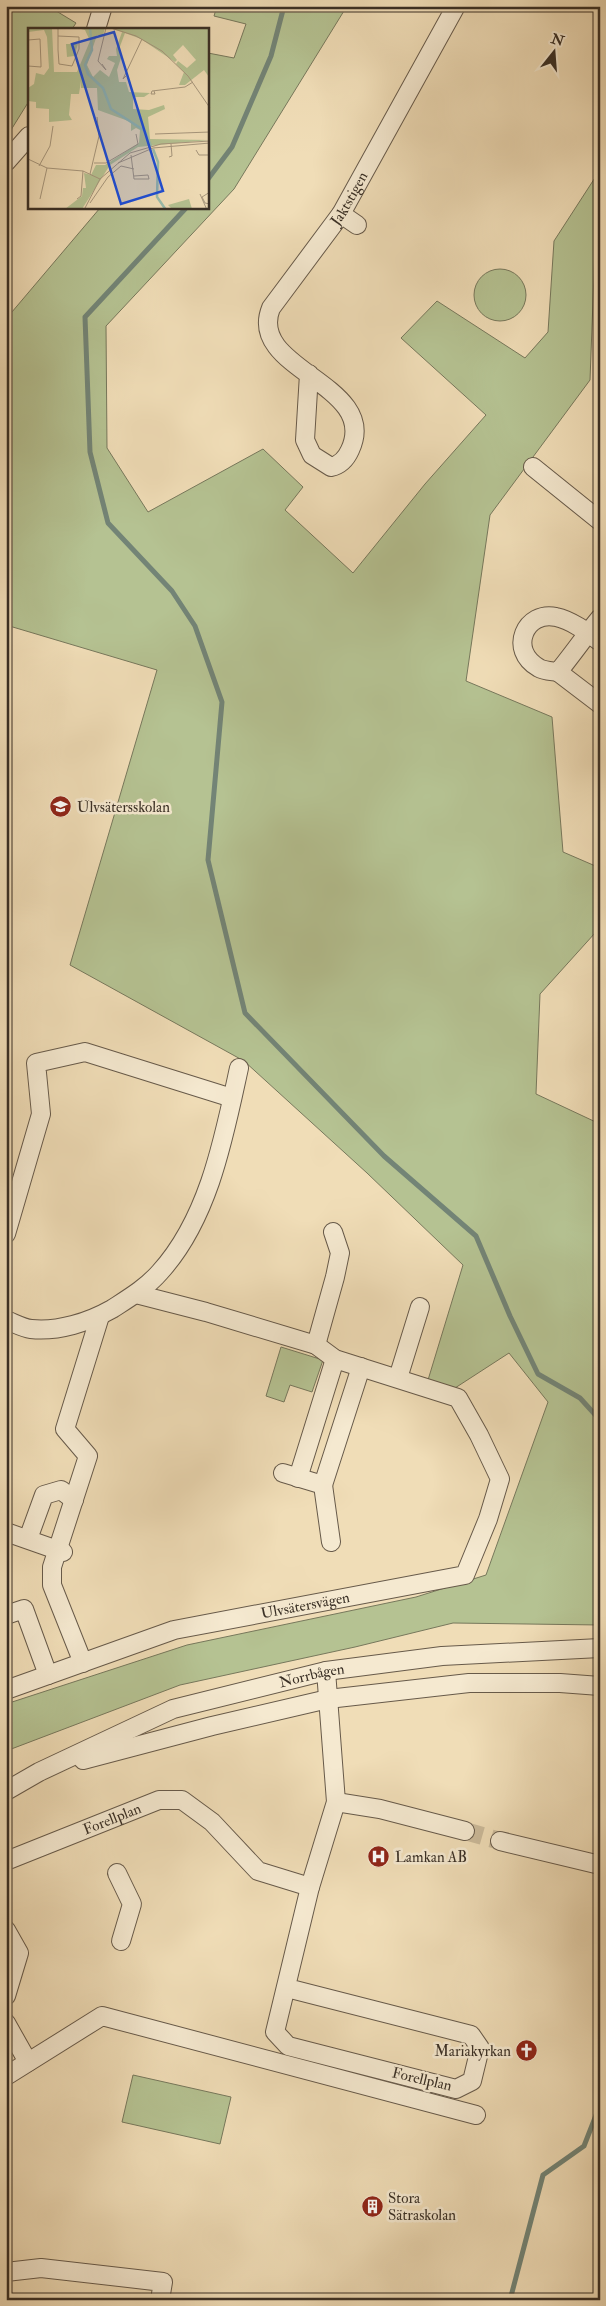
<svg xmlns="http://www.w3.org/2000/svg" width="606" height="2306" font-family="'IM FELL Double Pica',serif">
<rect width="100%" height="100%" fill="#f0ddb7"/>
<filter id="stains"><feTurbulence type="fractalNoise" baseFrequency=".004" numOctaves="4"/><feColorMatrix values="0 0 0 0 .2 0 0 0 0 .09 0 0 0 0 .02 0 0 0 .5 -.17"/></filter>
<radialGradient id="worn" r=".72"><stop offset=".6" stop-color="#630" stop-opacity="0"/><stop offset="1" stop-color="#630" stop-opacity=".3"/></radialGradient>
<!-- green -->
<g fill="#b5c292" stroke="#77785c">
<path d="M6,6H48L76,23L72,29H29V101L6,138Z"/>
<path d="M217,6H347L234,189L106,326L107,448L148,512L263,449L303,487L285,510L353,573L425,484L486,415L401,338L437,301L525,358L548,332L554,241L600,170V241L595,247L590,380L490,515L466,681L552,717L563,852L600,868V934L595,933L540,994L536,1094L600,1124V1625L453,1623L355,1647L180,1685L6,1751V1704L187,1645L416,1597L486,1575L548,1402L509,1353L455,1388L428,1380L463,1265L367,1173L244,1061L70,965L157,670L6,625V319L100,208H208V53L234,58L246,24L214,16Z"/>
<circle cx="500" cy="295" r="26"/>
<path d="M281,1347L323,1360L312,1392L290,1385L284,1402L266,1396Z"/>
<path d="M133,2075L231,2097L220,2144L122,2122Z"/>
</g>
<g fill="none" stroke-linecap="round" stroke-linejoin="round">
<!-- stream -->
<g stroke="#738476" stroke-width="5">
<path d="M208,179L232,147L271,56L284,6"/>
<path d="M186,208L85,317L90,452L108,523L172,591L195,626L222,702L208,860L245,1013L384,1156L476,1236L510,1316L538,1374L580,1398L600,1420"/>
<path d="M510,2300L543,2175L584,2146L600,2105"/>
</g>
<!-- minor-tunnel -->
<path stroke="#cbba9a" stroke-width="18" stroke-dasharray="18 9" stroke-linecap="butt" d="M465,1831L500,1841"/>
<defs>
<g id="minor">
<path d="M96,29L103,6"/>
<path d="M6,162L29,136"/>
<path d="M341,214L357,225"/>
<path id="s1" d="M309,374L305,440L312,455L331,467C340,465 346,459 350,450C381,384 246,370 271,308L341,214L456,6"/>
<path d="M533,467L600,521"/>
<path d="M599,641C587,632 571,620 556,617C526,610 507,650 539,668C544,671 552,671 558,672C572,655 585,636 600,618"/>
<path d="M558,672L600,704"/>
<path d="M6,1234L41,1114L36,1063L85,1052L232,1098"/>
<path d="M6,1320C14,1323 23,1328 31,1329C58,1332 89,1322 112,1309C129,1298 146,1288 160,1272C209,1218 224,1137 239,1068"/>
<path d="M316,1345L335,1277L340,1253L333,1232"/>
<path d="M398,1378L420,1307"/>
<path d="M283,1473L323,1485L331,1542"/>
<path d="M298,1478L335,1359"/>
<path d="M323,1485L361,1367"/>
<path d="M6,1532L63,1552"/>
<path d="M28,1539L44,1495L61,1490L74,1500"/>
<path d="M6,1615L24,1609L48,1675"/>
<path d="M83,1663L52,1585V1567L88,1456L65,1429L100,1316"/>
<path id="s2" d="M6,1690L174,1630L465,1575L488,1519L500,1479L479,1435L458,1398L335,1359L316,1345L206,1312L136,1294"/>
<path d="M83,1760L212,1726L328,1699L469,1683H560L600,1686"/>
<path id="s3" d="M6,1791L39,1772L173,1709L326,1671L442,1656L600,1648"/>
<path d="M336,1802L380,1809L465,1831"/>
<path d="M500,1841L600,1865"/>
<path id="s4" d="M6,1861L159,1800H182L212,1822L258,1871L310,1887"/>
<path d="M117,1873L132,1904L121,1941"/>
<path d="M6,1930L19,1953L6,1996"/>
<path d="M287,1988L471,2035L480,2048L472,2081L456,2089L288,2046L275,2032L310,1887L336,1802L326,1671"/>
<path d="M6,2023L28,2062"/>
<path d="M6,2076L102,2016L476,2115"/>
<path d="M6,2272L41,2268L163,2282L160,2300"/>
</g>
</defs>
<!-- minor casing -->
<use href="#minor" stroke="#675a4a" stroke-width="20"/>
<!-- minor -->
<use href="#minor" stroke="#f5e9d0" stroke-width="18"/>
</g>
<!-- icons -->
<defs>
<symbol id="school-disc" viewBox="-11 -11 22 22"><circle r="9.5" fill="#8f2418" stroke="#f5e9d0"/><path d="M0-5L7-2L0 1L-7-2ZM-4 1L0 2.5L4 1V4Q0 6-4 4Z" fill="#fff"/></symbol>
<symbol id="hospital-disc" viewBox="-11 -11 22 22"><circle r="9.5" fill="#8f2418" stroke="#f5e9d0"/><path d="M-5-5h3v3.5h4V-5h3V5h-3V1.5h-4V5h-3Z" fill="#fff"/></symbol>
<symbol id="church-disc" viewBox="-11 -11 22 22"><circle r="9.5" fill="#8f2418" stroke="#f5e9d0"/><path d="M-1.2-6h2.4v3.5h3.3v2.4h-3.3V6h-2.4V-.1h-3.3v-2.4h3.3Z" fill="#fff"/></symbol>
<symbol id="building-disc" viewBox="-11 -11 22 22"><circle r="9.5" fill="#8f2418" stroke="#f5e9d0"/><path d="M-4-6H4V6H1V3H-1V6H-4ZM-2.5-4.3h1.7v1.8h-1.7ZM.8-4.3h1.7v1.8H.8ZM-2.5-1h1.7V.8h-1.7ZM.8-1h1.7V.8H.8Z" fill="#fff"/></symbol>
</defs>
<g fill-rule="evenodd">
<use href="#school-disc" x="48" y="794" width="25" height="25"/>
<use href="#hospital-disc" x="366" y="1844" width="25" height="25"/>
<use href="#church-disc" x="514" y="2038" width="25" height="25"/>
<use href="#building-disc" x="360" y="2194" width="25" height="25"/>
</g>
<g text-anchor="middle" stroke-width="5" stroke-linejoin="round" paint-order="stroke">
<!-- street labels -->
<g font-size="15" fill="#392f25" stroke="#f5e9d0">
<text dy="5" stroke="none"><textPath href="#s1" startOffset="445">Jaktstigen</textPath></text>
<text dy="5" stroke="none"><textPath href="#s2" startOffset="312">Ulvsätersvägen</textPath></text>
<text dy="5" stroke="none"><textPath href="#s3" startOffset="329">Norrbågen</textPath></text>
<text dy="5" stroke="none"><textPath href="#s4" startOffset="114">Forellplan</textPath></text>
<text transform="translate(422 2079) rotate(13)" y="5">Forellplan</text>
</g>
<!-- poi labels -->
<g font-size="15" fill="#392f25" stroke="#f5e9d0" text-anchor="start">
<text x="77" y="812">Ulvsätersskolan</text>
<text x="395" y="1862">Lamkan AB</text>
<text x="511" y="2056" text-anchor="end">Mariakyrkan</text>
<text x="388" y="2203">Stora<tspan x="388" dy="17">Sätraskolan</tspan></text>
</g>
</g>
<!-- overview -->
<g transform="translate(28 28)">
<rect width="181" height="181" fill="#f0ddb7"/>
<path d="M0,0H24L26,44H49L62,13L57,2L49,0H77L75,7H69L59,37L65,49L72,42L81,49L87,35L79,31L81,28H89L88,21L94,4L81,0H181V49L176,42L157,57H151L156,44L148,36L150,33L159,40L168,32L155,17L145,27L149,32L147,34L113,11L97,5L91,21L93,30L89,42L91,54H98L101,64L122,65L116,69H105V81L121,82L136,77L137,81L120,89L122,111L181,112L110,119L82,137L54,181H37L54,168L55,160H58L56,145L63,147L68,137H77L111,115L112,102L108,100L103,103V94L70,82L69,60H53V53L51,66H43L41,87L44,92L21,94V81L8,80V74L0,73V60L6,56L8,45L16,47L21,40L19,9L16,2L0,4ZM38,16H50L46,28L39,29ZM161,171L164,181H144L140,177Z" fill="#b5c292"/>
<path fill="none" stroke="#9abcac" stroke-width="2.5" d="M62,0L64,22L57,37L60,46L75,60L83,81L117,103L123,118M125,121L130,134L129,169L138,182"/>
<path fill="none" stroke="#a7977d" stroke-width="1" d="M30,0V22L31,36L44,38L51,21V9L30,8M83,0L108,8L134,23L160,48L182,80M0,12L12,11L13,36V39L0,38M74,36L78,42L70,33L78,0M98,48L95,51L114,11M126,63L127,66H123L124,63L157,59L165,54M127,106L182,104M168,122L171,127H182M103,127L106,151H121L120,147L106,148M141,129L144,128L143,116M0,131L19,140L55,143L72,151M66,135H78L110,116L108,106M90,135L125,120L182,115M11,138L22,118L25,98M62,146L71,108L69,89M182,164L174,169L177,175L182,176M172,166L179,182M12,171L19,140M49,171L53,168L55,143M62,175L80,149L93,138L106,141M56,182L72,151L102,125L133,116L182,113"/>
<path fill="#1d4ed8" fill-opacity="0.15" stroke="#1d4ed8" stroke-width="2.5" d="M86,4L135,163L93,176L44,16Z"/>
<rect width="181" height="181" fill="none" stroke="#392f25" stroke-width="2.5"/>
</g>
<!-- margin -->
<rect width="606" height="2306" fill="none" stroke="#f0ddb7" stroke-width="25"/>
<rect x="8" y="8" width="591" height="2291" fill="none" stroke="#392f25" stroke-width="2.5"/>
<rect x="12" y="12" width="581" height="2281" fill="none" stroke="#392f25"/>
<!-- north arrow -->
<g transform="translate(554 52) rotate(17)" stroke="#f5e9d0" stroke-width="4" paint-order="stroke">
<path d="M0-4L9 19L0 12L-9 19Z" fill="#392f25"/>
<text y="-8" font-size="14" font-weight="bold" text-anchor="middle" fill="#392f25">N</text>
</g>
<rect width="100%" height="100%" filter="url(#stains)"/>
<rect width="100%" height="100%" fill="url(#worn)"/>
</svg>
